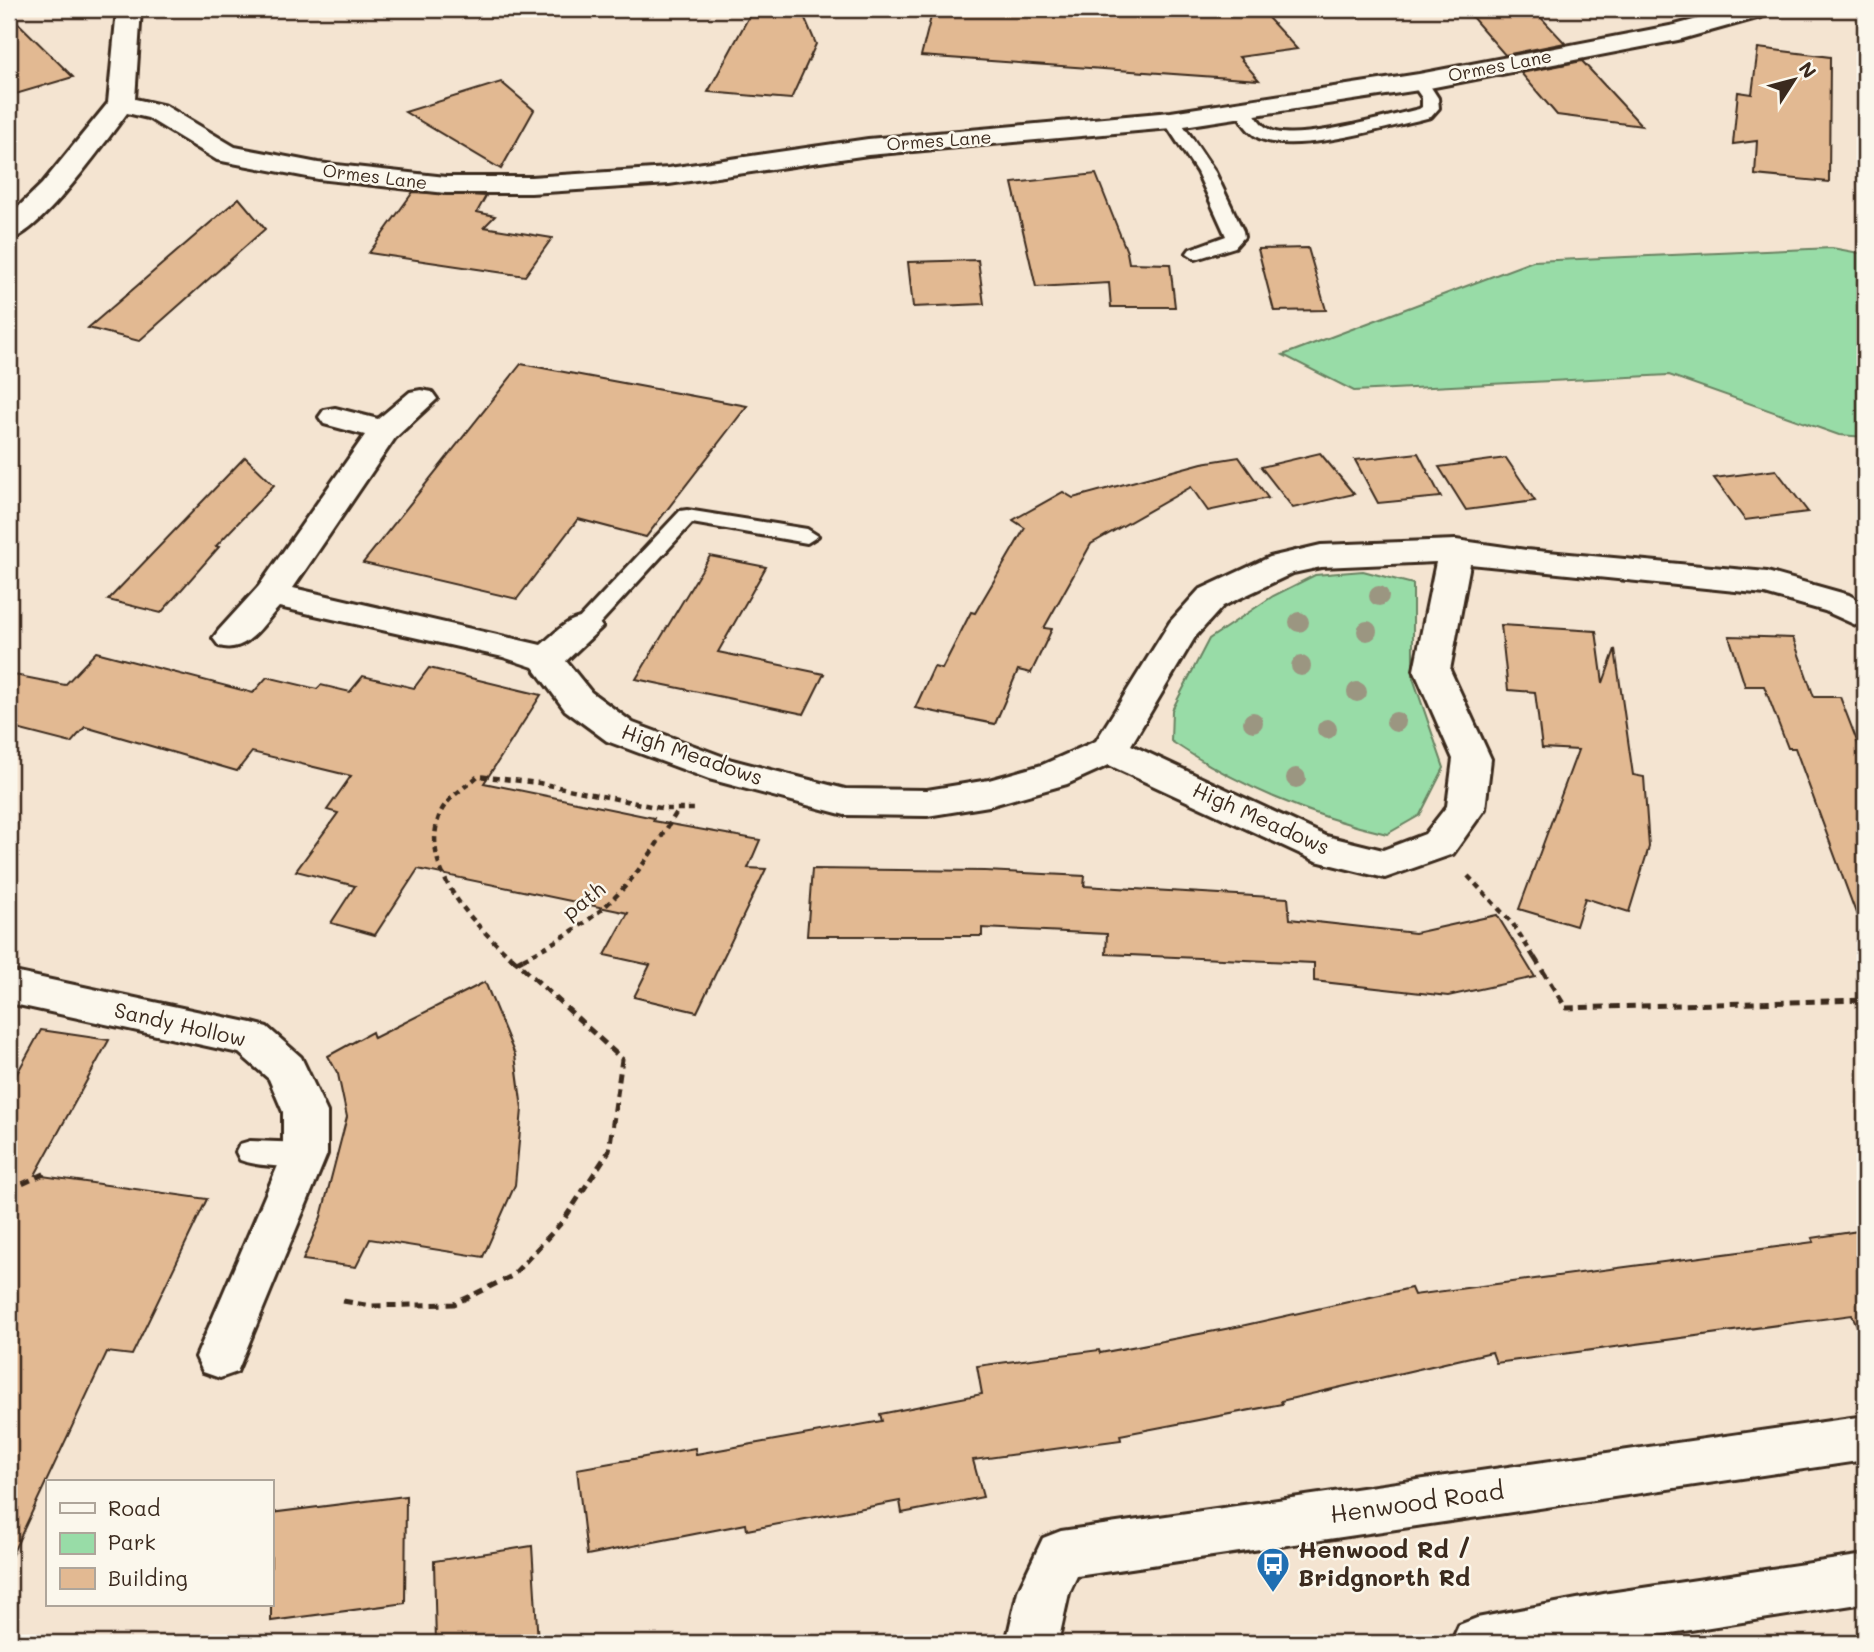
<svg xmlns="http://www.w3.org/2000/svg" width="1874" height="1652" font-family="Mali,sans-serif">
<rect width="100%" height="100%" fill="#f4e4d1"/>
<filter id="ink" filterUnits="userSpaceOnUse"><feTurbulence type="fractalNoise" baseFrequency=".0143" numOctaves="2"/><feDisplacementMap in="SourceGraphic" scale="14" xChannelSelector="R" yChannelSelector="G"/><feConvolveMatrix kernelMatrix="1 2 1 2 8 2 1 2 1" color-interpolation-filters="sRGB"/></filter>
<g filter="url(#ink)">
<!-- green -->
<g fill="#98dca7" stroke="#6a8362" stroke-width="2">
<path d="M1832,248L1865,254V437L1839,435L1669,375L1354,391L1283,355L1533,261Z"/>
<path d="M1363,571L1413,584V678L1444,768L1420,815L1387,834C1312,817 1234,784 1171,741L1172,710L1209,639L1273,596L1315,575Z"/>
</g>
<!-- building -->
<g fill="#e2b992" stroke="#3b2a1e" stroke-width="2">
<path d="M753,9H801L816,44L791,99L708,92Z"/>
<path d="M933,9H1260L1297,49L1239,57L1259,80L921,56Z"/>
<path d="M1465,9H1533L1565,43L1505,55Z"/>
<path d="M9,14L73,77L9,96Z"/>
<path d="M1758,48L1830,57L1829,182L1755,175L1757,141L1733,144L1738,92L1752,94Z"/>
<path d="M1582,61L1642,126L1557,115L1521,73Z"/>
<path d="M501,82L534,110L501,169L405,112Z"/>
<path d="M1096,174L1127,252L1129,263L1170,264L1175,307H1111L1109,283L1036,287L1012,183Z"/>
<path d="M413,192L486,196L477,212L495,216L484,227L552,238L525,276L369,253Z"/>
<path d="M239,198L265,229L139,341L88,328Z"/>
<path d="M1308,248L1326,310L1274,311L1258,249Z"/>
<path d="M978,260L984,304L913,307L908,262Z"/>
<path d="M521,364L747,406L646,537L578,519L517,599L363,563Z"/>
<path d="M1320,453L1354,494L1293,508L1261,467Z"/>
<path d="M1418,453L1441,497L1378,503L1355,460Z"/>
<path d="M245,457L274,485L216,546L219,547L161,613L108,600Z"/>
<path d="M1239,457L1268,498L1208,511L1191,487L1091,544L1044,628L1052,629L1031,673L1018,670L995,724L915,708L934,667L942,669L971,612L975,613L1025,528L1013,520L1063,492L1073,498L1202,463Z"/>
<path d="M1506,458L1535,501L1466,510L1439,467Z"/>
<path d="M1776,470L1808,512L1745,520L1714,478Z"/>
<path d="M710,556L766,567L718,652L824,674L804,714L636,679Z"/>
<path d="M1501,625L1596,631L1603,683L1615,649L1633,775L1644,777L1649,847L1629,912L1585,898L1576,926L1519,909L1578,750L1542,748L1535,692L1508,690Z"/>
<path d="M1729,636L1793,638L1814,697H1840L1865,762V923L1860,924L1795,748H1788L1764,686H1745Z"/>
<path d="M96,652L253,693L267,677L317,689L321,685L350,692L363,676L414,688L429,668L541,695L484,783L654,818L653,821L760,840L748,868L766,869L697,1012L634,997L650,965L605,955L628,913L418,869L375,935L331,923L355,886L296,871L338,813L327,810L351,776L252,752L237,771L85,727L71,743L9,727V674L65,685Z"/>
<path d="M812,869L985,871L1085,876L1084,886L1288,898L1290,919L1415,933L1497,915L1535,977L1448,996L1314,981V963L1106,954L1107,934L982,928V936H807Z"/>
<path d="M485,982L515,1055L522,1109L515,1185L483,1257L370,1239L356,1267L303,1260L321,1217L347,1117L338,1074L328,1056L372,1032L374,1038Z"/>
<path d="M41,1030L109,1040L35,1175L207,1199L132,1355L107,1352L9,1561V1088Z"/>
<path d="M1865,1230V1342L1852,1315L1496,1363L1492,1352L1281,1401L1282,1404L1120,1435L1121,1440L973,1460L983,1497L902,1513L900,1501L747,1530L746,1524L587,1555L577,1469L695,1448L696,1454L882,1421L880,1414L982,1394L977,1366L1099,1350L1100,1353L1241,1326L1411,1288L1414,1295L1814,1242L1812,1238Z"/>
<path d="M406,1496L405,1603L271,1621V1513Z"/>
<path d="M532,1546L538,1643H436L434,1561Z"/>
</g>
<g fill="none" stroke-linecap="round" stroke-linejoin="round">
<defs>
<g id="service">
<path d="M1419,77L1425,78L1438,98L1439,108L1431,117C1392,126 1295,155 1259,138C1247,132 1241,120 1235,109L1237,105H1249C1255,114 1260,125 1270,130C1295,143 1389,116 1419,109L1422,107V98L1411,82Z"/>
<path d="M1171,115L1177,116L1215,172L1243,231L1244,237L1235,247L1196,259L1187,253L1190,249L1226,236L1197,172L1163,120Z"/>
<path d="M687,510L807,529L818,536L807,543L692,523L592,632H576L573,627L576,622L680,511Z"/>
<path d="M250,1141L305,1143L315,1146L319,1154L315,1162C295,1169 260,1167 240,1160L236,1152L240,1144Z"/>
</g>
<g id="minor">
<path d="M117,9H141L135,99L166,106L235,147L318,163L446,177H531L669,168L868,139L1171,112L1419,74L1675,25L1735,9H1774L1771,14L1678,40L1419,90L1171,128L868,155L669,184L531,193H446L318,179L227,162L217,160L148,118L127,113C105,142 41,233 9,240V216L42,184L108,103Z"/>
<path d="M421,390L432,392L437,399L395,438L293,588L541,645C559,630 572,612 596,619L602,627L566,661L591,692L633,723L732,760L845,789L927,790L989,780L1042,765L1096,741L1170,622L1199,590L1270,557L1321,545L1456,540L1526,550L1767,572L1849,595L1865,604V629L1825,611L1765,594L1470,564L1450,670L1491,759L1485,809L1453,854L1385,878L1316,861L1109,765L1067,784L989,806L927,816L845,815L709,779L607,741L565,710L533,667L503,657L279,607C261,626 247,654 219,646L213,638L219,630L259,586L365,435L324,424L319,417L324,410L335,408L378,419L410,392ZM1436,562L1414,670L1453,759L1447,806L1425,834L1383,850L1326,836L1131,745L1195,637L1223,606L1293,573L1321,567Z"/>
<path d="M9,971L252,1023L267,1027L301,1057L327,1112V1154L237,1372L220,1378L203,1372L196,1357L283,1154V1112L269,1079L239,1053L9,1003Z"/>
<path d="M1865,1416V1460L1077,1576L1069,1593L1058,1643H1006L1018,1591L1043,1538L1061,1531Z"/>
</g>
<path id="secondary" d="M1865,1555V1603L1606,1643H1451L1459,1625L1477,1618L1609,1593Z"/>
</defs>
<!-- service casing -->
<use href="#service" stroke="#3b2a1e" stroke-width="6"/>
<!-- minor casing -->
<use href="#minor" stroke="#3b2a1e" stroke-width="6"/>
<!-- secondary casing -->
<use href="#secondary" stroke="#3b2a1e" stroke-width="6"/>
<!-- path-far1 -->
<g stroke="#3b2a1e" stroke-width="4.5" stroke-dasharray="6 5" stroke-linecap="butt">
<path d="M1468,876L1513,924L1535,959"/>
<path d="M513,959C475,925 418,870 440,814C446,798 466,787 478,776L539,783L665,809H697"/>
<path d="M523,959C606,916 630,890 678,810"/>
</g>
<!-- path -->
<g stroke="#3b2a1e" stroke-width="5" stroke-dasharray="9 6" stroke-linecap="butt">
<path d="M1534,957L1566,1008L1865,1000"/>
<path d="M515,963L526,957"/>
<path d="M9,1190L48,1172"/>
<path d="M343,1301L371,1306L454,1304L512,1276L563,1221L609,1151L622,1059L511,957"/>
</g>
<!-- service -->
<use href="#service" fill="#fbf7ec" fill-rule="evenodd"/>
<!-- minor -->
<use href="#minor" fill="#fbf7ec" fill-rule="evenodd"/>
<!-- secondary -->
<use href="#secondary" fill="#fbf7ec" fill-rule="evenodd"/>
</g>
<!-- trees -->
<g fill="#9b9681">
<circle cx="1379" cy="596" r="10"/>
<circle cx="1299" cy="622" r="10"/>
<circle cx="1367" cy="631" r="10"/>
<circle cx="1301" cy="666" r="10"/>
<circle cx="1357" cy="692" r="10"/>
<circle cx="1253" cy="722" r="10"/>
<circle cx="1396" cy="722" r="10"/>
<circle cx="1327" cy="729" r="10"/>
<circle cx="1296" cy="778" r="10"/>
</g>
</g>
<!-- icons -->
<defs>
<symbol id="bus-pin" viewBox="-11 -11 22 30"><path d="M0 17L-7.5 6A9.5 9.5 0 1 1 7.5 6Z" fill="#1f6fb2" stroke="#fbf7ec"/><path d="M-5-6H5V4H4V6H2V4H-2V6H-4V4H-5ZM-3.5-4V0h7V-4ZM-3.5 1.2v1.5H-2V1.2ZM2 1.2v1.5H3.5V1.2Z" fill="#fff"/></symbol>
</defs>
<g fill-rule="evenodd">
<use href="#bus-pin" x="1254" y="1545" width="38" height="52"/>
</g>
<g text-anchor="middle" stroke-width="5" stroke-linejoin="round" paint-order="stroke">
<!-- far-street labels -->
<g font-size="18" fill="#3b2a1e" stroke="#fbf7ec">
<text transform="translate(1500 66) rotate(-11)" y="6">Ormes Lane</text>
<text transform="translate(939 141) rotate(-4)" y="6">Ormes Lane</text>
<text transform="translate(375 177) rotate(7)" y="6">Ormes Lane</text>
</g>
<!-- street labels -->
<g font-size="21" fill="#3b2a1e" stroke="#fbf7ec">
<text transform="translate(692 755) rotate(19)" y="7">High Meadows</text>
<text transform="translate(1261 819) rotate(24)" y="7">High Meadows</text>
<text transform="translate(584 901) rotate(-38)" y="7">path</text>
<text transform="translate(180 1025) rotate(13)" y="7">Sandy Hollow</text>
</g>
<!-- near-street labels -->
<g font-size="24" fill="#3b2a1e" stroke="#fbf7ec">
<text transform="translate(1417 1503) rotate(-8)" y="8">Henwood Road</text>
</g>
<!-- near-poi labels -->
<g font-size="24" font-weight="bold" fill="#3b2a1e" stroke="#fbf7ec" text-anchor="start">
<text x="1298" y="1558">Henwood Rd /<tspan x="1298" dy="28">Bridgnorth Rd</tspan></text>
</g>
</g>
<!-- margin -->
<rect width="1874" height="1652" fill="none" stroke="#fbf7ec" stroke-width="35"/>
<rect x="18" y="18" width="1839" height="1617" fill="none" stroke="#3b2a1e" stroke-width="2.5" filter="url(#ink)"/>
<!-- legend -->
<rect x="46" y="1480" width="228" height="126" fill="#fbf7ec" stroke="#aea59a" stroke-width="2"/>
<rect x="60" y="1503" width="35" height="10" fill="#fbf7ec" stroke="#aea59a" stroke-width="2"/>
<text x="108" y="1516" font-size="21" fill="#3b2a1e">Road</text>
<rect x="60" y="1533" width="35" height="21" fill="#98dca7" stroke="#aea59a" stroke-width="2"/>
<text x="108" y="1550" font-size="21" fill="#3b2a1e">Park</text>
<rect x="60" y="1568" width="35" height="21" fill="#e2b992" stroke="#aea59a" stroke-width="2"/>
<text x="108" y="1586" font-size="21" fill="#3b2a1e">Building</text>
<!-- north arrow -->
<g transform="translate(1794 80) rotate(54)" stroke="#fbf7ec" stroke-width="5" paint-order="stroke">
<path d="M0-5L12 26L0 18L-12 26Z" fill="#3b2a1e"/>
<text y="-10" font-size="19" font-weight="bold" text-anchor="middle" fill="#3b2a1e">N</text>
</g>
</svg>
